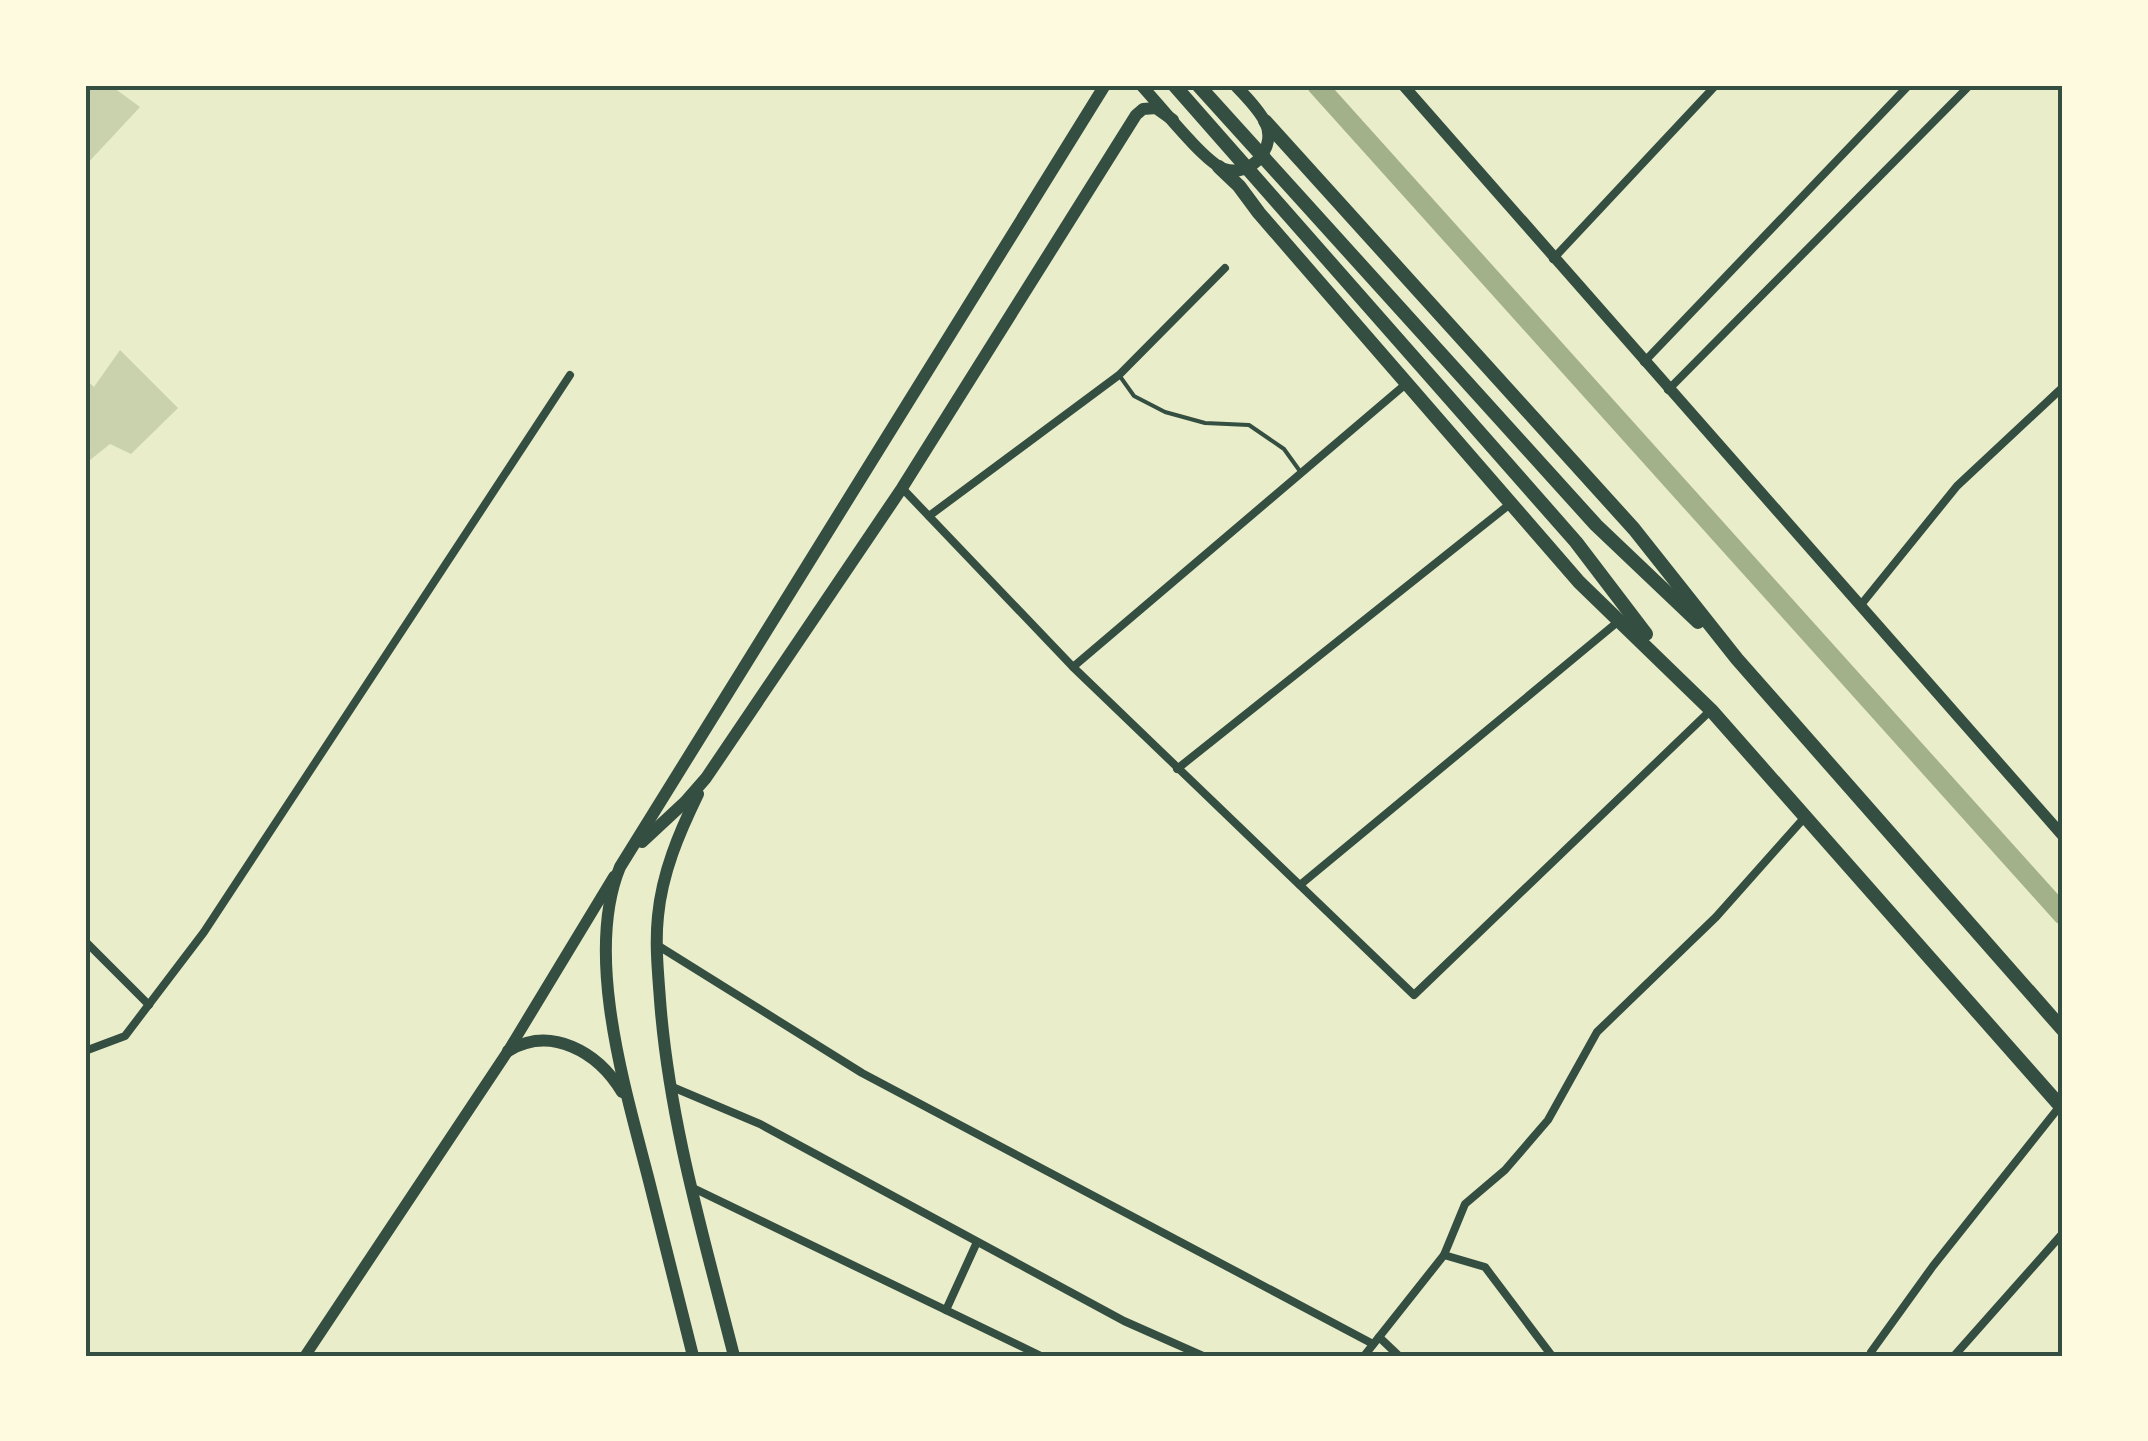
<svg xmlns="http://www.w3.org/2000/svg" width="2148" height="1441" font-family="'Source Sans 3',sans-serif">
<rect width="100%" height="100%" fill="#e9edc9"/>
<!-- green -->
<g fill="#cad2ad">
<path d="M85,85H110L140,107L85,166Z"/>
<path d="M120,350L178,408L131,454L110,444L85,464V379L94,387Z"/>
</g>
<g fill="none" stroke-linecap="round" stroke-linejoin="round">
<!-- canal -->
<path stroke="#a3b18a" stroke-width="20" d="M1317,85L2063,915"/>
<!-- service -->
<path stroke="#344e41" stroke-width="4" d="M1119,375L1134,396L1165,412L1205,423L1249,425L1284,449L1302,474"/>
<!-- minor -->
<g stroke="#344e41" stroke-width="8">
<path d="M1553,259L1716,85"/>
<path d="M1644,362L1909,85"/>
<path d="M1668,390L1970,85"/>
<path d="M902,488L1073,667L1414,995L1711,710"/>
<path d="M929,516L1119,375L1225,268"/>
<path d="M1860,606L1957,486L2063,387"/>
<path d="M1073,667L1407,383"/>
<path d="M1177,769L1510,504"/>
<path d="M1300,885L1620,620"/>
<path d="M85,941L149,1005"/>
<path d="M657,945L862,1073L1373,1344"/>
<path d="M85,1051L125,1036L204,932L570,375"/>
<path d="M670,1086L760,1124L1124,1321L1203,1356"/>
<path d="M691,1187L1041,1356"/>
<path d="M1444,1255L1485,1267L1552,1356"/>
<path d="M946,1310L977,1242"/>
<path d="M1379,1337L1399,1356"/>
<path d="M1871,1352L1933,1266L2060,1106"/>
<path d="M1364,1356L1444,1255L1465,1204L1505,1170L1548,1120L1597,1032L1716,917L1805,817"/>
<path d="M1954,1356L2063,1233"/>
</g>
<!-- secondary -->
<g stroke="#344e41" stroke-width="11">
<path d="M1403,85L2063,836"/>
<path d="M305,1356L508,1051L614,876"/>
</g>
<!-- primary -->
<g stroke="#344e41" stroke-width="12">
<path d="M1141,85C1158,103 1204,162 1224,169C1251,178 1278,147 1265,122C1258,108 1245,96 1235,85"/>
<path d="M698,794C679,833 662,873 658,916C655,944 658,972 660,1000C669,1121 704,1238 734,1356"/>
<path d="M642,842L685,802L706,778L902,488L1136,115L1143,109L1156,108L1173,120"/>
<path d="M508,1051C551,1025 598,1052 622,1092"/>
<path d="M693,1356C678,1296 663,1236 648,1177C625,1088 584,954 620,867L1105,85"/>
</g>
<!-- trunk -->
<g stroke="#344e41" stroke-width="14">
<path d="M1174,85L1576,542L1646,634"/>
<path d="M1198,85L1596,525L1698,622"/>
<path d="M1265,121L1634,529L1737,659L2063,1030"/>
<path d="M1219,167L1239,186L1259,213L1579,582L1711,710L2063,1109"/>
</g>
</g>
<!-- border -->
<rect width="2148" height="1441" fill="none" stroke="#fefae0" stroke-width="175"/>
<rect x="88" y="88" width="1972" height="1266" fill="none" stroke="#344e41" stroke-width="4"/>
</svg>
